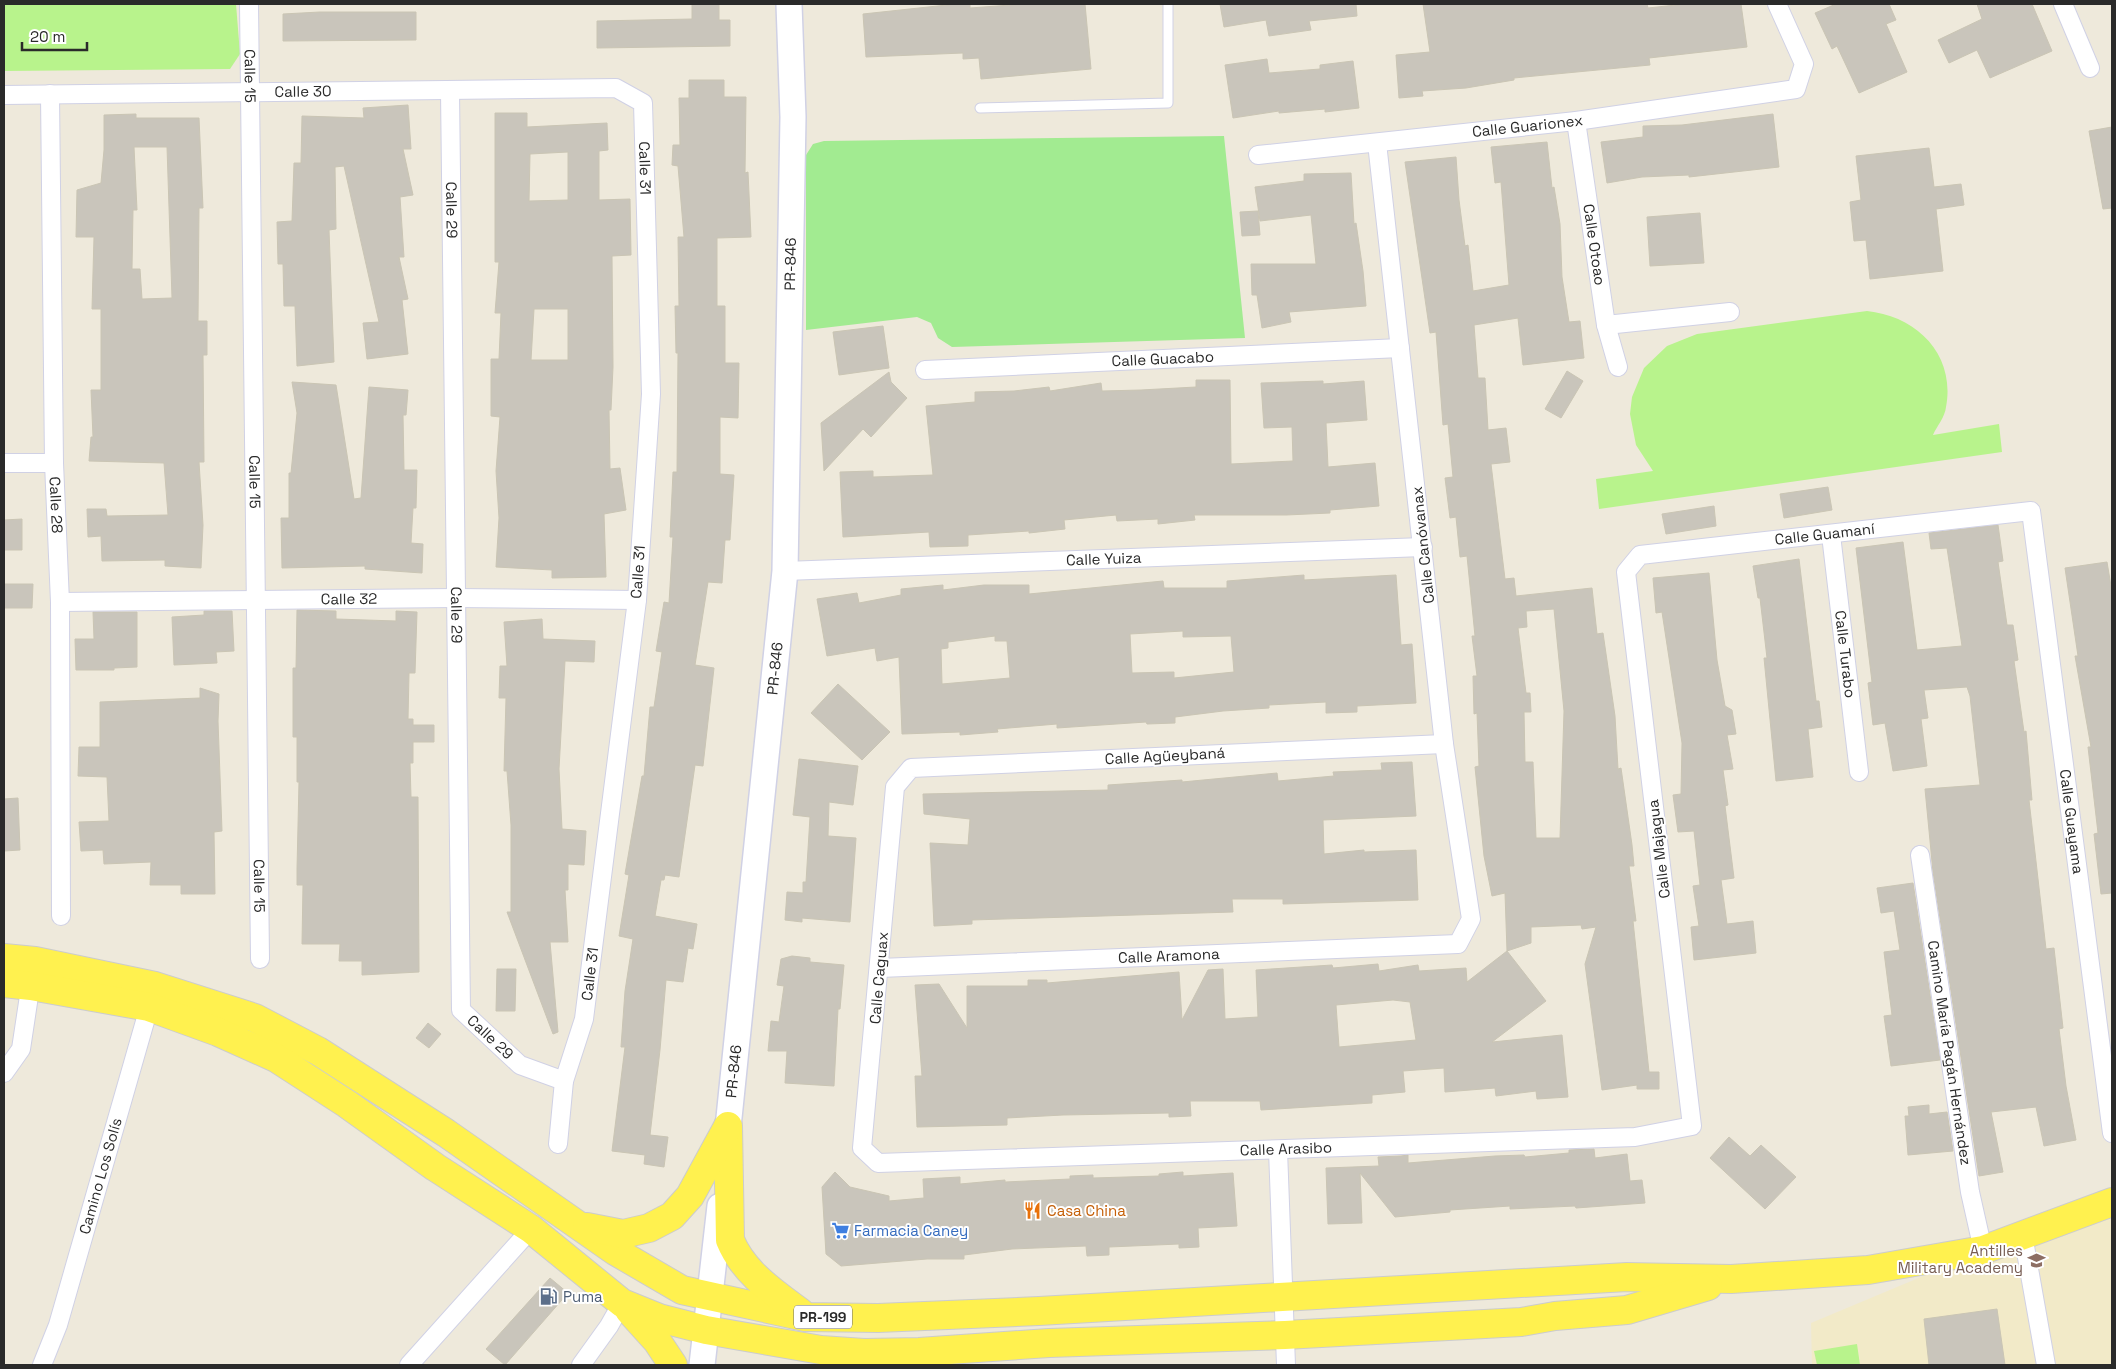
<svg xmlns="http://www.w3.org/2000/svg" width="2116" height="1369" font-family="'Space Grotesk',sans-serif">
<rect width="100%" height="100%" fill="#eee9db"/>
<!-- education -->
<path fill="#f2eac8" d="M2112,1197V1365H1812L1811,1323Z"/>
<!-- green -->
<path fill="#a2eb91" d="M1224,136L1245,338L952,347L938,338L931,323L917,317L806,330V155L813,144L824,141Z"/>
<!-- pitch -->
<g fill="#b8f38c">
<path d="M4,4H236L240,54L230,69L4,71Z"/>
<path d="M1867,311C1916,316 1956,354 1946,407C1945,417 1937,426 1933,435L1999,424L2002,452L1599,509L1596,479L1653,471L1636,445L1630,414L1632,397L1644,368L1667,346L1697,334Z"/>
<path d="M1857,1344L1860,1365H1817L1814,1351Z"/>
</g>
<!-- building -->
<g fill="#c9c5bb" stroke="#cac5b4" fill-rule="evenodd">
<path d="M692,4H719V20H730V46L597,48V21L692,19Z"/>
<path d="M956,4H970V8L1024,4H1085L1091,69L981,79L979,58L963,59V53L866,57L863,14Z"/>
<path d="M1220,4H1356L1357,16L1309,21L1311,30L1269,36L1266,20L1224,27Z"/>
<path d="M1423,4H1647L1648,8L1685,4H1741L1747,47L1649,58L1650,65L1514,78V80L1466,88L1422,91L1423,96L1399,98L1396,55L1430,52Z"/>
<path d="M1836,4H1889L1896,20L1886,24L1907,72L1859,93L1837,46L1832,49L1815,13Z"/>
<path d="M1977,4H2032L2052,51L1990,78L1977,50L1949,63L1938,40L1982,19Z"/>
<path d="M320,12H416V40L283,41V14Z"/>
<path d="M1267,59L1269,73L1320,69V65L1353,61L1359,108L1325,112V109L1279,113V111L1233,118L1225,65Z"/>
<path d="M689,80H724V97H746L745,173L748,172L751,237L717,238V306H725V363H739L738,418L720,417V474L734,475L730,540H725L722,583L708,582L695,665L714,668L703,766L695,765L679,877L665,875L664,880H661L655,916L697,924L693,949L688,948L683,982L666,980L660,1050L650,1135L668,1137L664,1167L644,1164L645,1155L612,1151L625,1047H621L625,991L633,939L619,936L629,875L625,874L642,776H644L650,707H654L662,652L656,651L664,602L669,603L673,537H670L673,472H677L678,353H676L675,306H679L678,237H684L678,166L672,165L673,145H680L679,98H689Z"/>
<path d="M408,105L411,149H403L413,195L400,197L404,257H399L408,299L402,300L408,354L367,359L363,323L379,322L344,166L335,167L336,229L329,230L334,362L297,366L295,306H284L283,264H278L277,222L292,221L294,163H301L302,116L364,118L363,108Z"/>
<path d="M495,113H527V127L607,123L608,150L599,151V200L630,199L631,255L612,256L613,367L611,410H609L610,469L620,468L626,510L604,514L606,577L552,578V570L496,567L499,518L496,471L500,417L491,416V359H499L501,313H495L499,262H495ZM568,152V200L529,201L530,154ZM534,309H568V360H531Z"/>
<path d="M136,114V118H199L203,208H199L198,321H207V355H203L204,462H199L203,525L201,568L165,566V560L102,561L101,536L88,537L87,509H106L107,516L168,515L164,463L89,461L91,437H93L91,390H101V309H92L94,237H76L77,190L101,183L104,150V115ZM134,147H167L172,298L142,299L140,269H132L133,210H137Z"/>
<path d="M1773,114L1779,167L1689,177V175L1642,177L1607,183L1601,142L1643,137V126L1682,125Z"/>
<path d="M2112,127V208L2103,209L2089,131Z"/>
<path d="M1547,142L1552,188L1554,187L1560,224L1562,277L1569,322L1580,321L1584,358L1523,365L1518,318L1474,325L1478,378H1485L1488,430L1506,428L1510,462L1491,464L1505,579L1514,578L1516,596L1592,588L1597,634L1603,633L1615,716L1618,769L1621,768L1632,845L1634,866H1629L1636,921H1633L1649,1072H1659V1089H1637V1085L1602,1090L1585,964L1596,927L1582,929L1581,925L1531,927V943L1507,951L1505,893L1492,896L1484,856L1475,767L1479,766L1477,713L1474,714L1473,676H1477L1472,636H1475L1467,556L1460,557L1456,517L1450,518L1445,478L1453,477L1448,424L1443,425L1436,332L1430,333L1405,162L1456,157L1459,200L1465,246L1468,245L1473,291L1509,285L1501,182L1495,183L1491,147ZM1554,609L1564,711L1560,838H1536L1533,762H1525L1524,712H1531L1530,693H1526L1518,628L1527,627L1526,611Z"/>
<path d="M1929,148L1934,187L1961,184L1964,205L1936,209L1943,271L1870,279L1866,240L1854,241L1850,202L1861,200L1856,156Z"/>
<path d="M1351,173L1354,224L1356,223L1363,271L1366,306L1289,312L1291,322L1262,328L1257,295H1252L1251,264H1316L1311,215L1260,221L1255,187L1304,181V174Z"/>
<path d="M1258,211L1260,235L1242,236L1240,212Z"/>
<path d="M1700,213L1704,263L1650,266L1647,217Z"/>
<path d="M883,326L889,368L839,375L833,332Z"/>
<path d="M1567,371L1583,381L1561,418L1545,409Z"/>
<path d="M889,372L891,382L907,398L871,437L863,429L824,471L821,423Z"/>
<path d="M1196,380H1230L1231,464L1293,461L1292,427L1264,428L1261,383L1323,381V384L1364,381L1367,420L1326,423L1328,467L1375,463L1379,506L1330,510V513L1286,515H1194L1195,520L1158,524V519L1117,521L1116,515L1064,520L1065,529L1029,533V531L968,535V546L930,547L929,532L843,537L840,472L873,471V477L933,475L926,406L975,402V392L1014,391L1049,387L1050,391L1101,383L1102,391L1141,390L1196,387Z"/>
<path d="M292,382L336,385L354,499L361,498L369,387L408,390L406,415H403L404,470H417L416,508H413L411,543L423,544L422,573L365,569V566L282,568L281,518H289V473H291L297,413Z"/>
<path d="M1828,487L1832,510L1784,518L1780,494Z"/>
<path d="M1714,506L1716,526L1666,534L1662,514Z"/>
<path d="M22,519V550H4V520Z"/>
<path d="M1998,525L2003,561L1998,562L2007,625H2013L2018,660L2014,661L2024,732L2026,731L2032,800H2029L2046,949L2054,948L2063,1028L2059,1029L2066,1086L2076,1140L2044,1146L2036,1107L1991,1112L2003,1172L1979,1176L1933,872L1925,789L1980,785L1970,696L1967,687L1924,690L1928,718L1921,719L1927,766L1893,771L1885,723L1873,725L1868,683L1872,682L1856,548L1903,542L1917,650L1962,646L1947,548L1931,549L1929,533Z"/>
<path d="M1799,559L1816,701H1819L1822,727L1808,729L1813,777L1776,781L1764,658H1767L1760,598H1758L1753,566Z"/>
<path d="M2107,562L2112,592V893L2101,894L2094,834L2098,833L2088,747H2091L2075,656H2078L2065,568Z"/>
<path d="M1709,573L1717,660L1725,706L1732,710L1736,734L1727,735L1733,769L1723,770L1728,805L1725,806L1734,878L1721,880L1727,924L1753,921L1756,953L1694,960L1691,927L1699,926L1693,886L1700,885L1694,831L1678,832L1673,795L1681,794L1682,743L1662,612L1656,613L1653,578Z"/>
<path d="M1304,575V580L1396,575L1401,645L1412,644L1416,703L1357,706V712L1326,713V702L1269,705V708L1223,711L1175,717V723L1147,724L1146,722L1057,728V724L997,729L998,732L960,735V732L902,734L899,657L877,661L875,648L827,656L817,599L857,593L859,603L901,595V589L943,585V590L984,585H1029V594L1163,581L1164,588H1227V581ZM1183,631V637L1231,636L1234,672L1174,678V672L1132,673L1130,634ZM995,636V641H1007L1010,678L942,684L941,649L948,648V642Z"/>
<path d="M4,584H33L32,608H4Z"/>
<path d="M297,610L336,611V619L396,621V611L417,612L415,673H409L408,719H413V725H434V742H413V763H410L411,797H418L419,972L362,975V961H339L340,944H302L303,885H297V869L299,782H297V737H293V668H296Z"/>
<path d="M204,611H232L234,651L216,652L217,663L174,665L172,617L204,615Z"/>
<path d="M93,612H137V667L114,668V670H76L75,639H94Z"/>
<path d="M542,619L543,639L595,641L594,662L565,661L559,769L562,829L586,831L584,865L568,864V890H565L568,942H550L558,1032L553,1034L507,912H511V825L507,771H504L506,698H499L500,666H507L504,622Z"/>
<path d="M838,684L890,732L862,760L811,713Z"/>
<path d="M200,688L219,694L218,721L222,831L214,832L215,894H181V885H150L151,862L104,864L103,850L81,851L79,822L109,821L107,777L78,776L79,747H100V702L200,698Z"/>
<path d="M799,759L858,766L853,805L829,802L828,836L856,838L850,922L802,918V922L785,920L787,892L803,893V882H806L810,817L793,815Z"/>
<path d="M1412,762L1416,816L1323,820L1324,854L1364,850V852L1416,850L1418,900L1283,904V899H1232L1233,912L972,920V924L934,926L930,843L968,845L970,819L924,814L923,794L1108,790V785L1182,780V782L1277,773L1278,781L1334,776L1333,772L1382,770L1381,763Z"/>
<path d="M18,798L20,850L4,851V799Z"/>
<path d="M1913,883L1940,1060L1891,1066L1884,1016L1892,1015L1884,952L1900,950L1894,911L1881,913L1877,888Z"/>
<path d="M1507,951L1546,1001L1492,1042L1562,1035L1568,1097L1537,1099L1536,1091L1496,1096L1495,1088L1445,1092L1444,1068L1403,1071L1405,1092L1372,1095V1103L1261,1110L1260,1101H1190L1191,1116L1169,1117V1113L1063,1115L1007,1118V1125L917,1127L915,1076H922L915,985L939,984L967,1028V986H1028V980H1047V983L1179,972L1182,1020L1208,970L1223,969L1225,1019L1258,1017L1256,970L1332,965L1333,968L1378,964L1379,971L1418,965L1419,971L1466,968L1467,982ZM1393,1000L1410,1002L1416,1040L1339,1047L1336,1005Z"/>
<path d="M792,956L810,958V962L844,965L840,1009H838L834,1086L785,1083L787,1051H768L771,1021L779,1022L784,986L777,985L781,959Z"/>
<path d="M497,969H516L515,1011H496Z"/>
<path d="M428,1023L441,1034L429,1048L416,1038Z"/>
<path d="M1929,1105V1114L1947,1112L1953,1151L1908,1155L1905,1116H1909L1908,1107Z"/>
<path d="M1729,1137L1750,1156L1761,1145L1796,1177L1765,1209L1710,1158Z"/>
<path d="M1594,1149L1595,1158L1627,1154L1630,1181L1642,1180L1645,1203L1576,1208L1575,1206L1510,1209V1206L1450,1210V1212L1395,1217L1360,1173L1362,1223L1328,1224L1326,1168L1379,1166L1378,1157L1401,1156L1408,1155V1163L1495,1156L1524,1155L1525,1157L1569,1153V1150Z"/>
<path d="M835,1172L850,1187L889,1196V1201L924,1198L923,1179L960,1177V1184L1005,1180V1182L1070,1179V1176L1093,1175V1178L1159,1176V1174L1183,1172V1176L1233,1173L1237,1226L1198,1228L1199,1247L1179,1248V1244L1109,1247V1255L1087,1256L1086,1246L1012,1249L964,1255V1259H927L841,1266L826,1254L822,1187Z"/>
<path d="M550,1278L568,1293L505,1365L486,1349Z"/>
<path d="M1997,1309L2005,1365H1929L1924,1319Z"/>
</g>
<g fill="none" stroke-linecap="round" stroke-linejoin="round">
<defs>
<path id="lane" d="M980,108L1168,103V4"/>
<g id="street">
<path id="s1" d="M249,4L260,959"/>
<path d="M2063,4L2090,68"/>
<path id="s2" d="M450,91L461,1010L520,1065L564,1081"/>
<path id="s3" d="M50,94L54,463L60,602L61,916"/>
<path id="s4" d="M4,95L616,88L643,103L651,394L637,600L584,1019L564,1081L558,1144"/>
<path id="s5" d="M1576,121L1606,325L1618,367"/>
<path id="s6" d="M1258,155L1576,121L1796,89L1804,64L1777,4"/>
<path d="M1606,325L1730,312"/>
<path id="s7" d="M925,370L1400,348"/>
<path d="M4,463H54"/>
<path id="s8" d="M1831,535L1859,772"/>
<path id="s9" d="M785,571L1423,547"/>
<path id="s10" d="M60,602L455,598L637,600"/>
<path id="s11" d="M1444,744L911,768L895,787L862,1148L878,1163L1635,1137L1692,1126L1626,572L1640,555L2031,511L2112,1133"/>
<path id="s12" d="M1920,855L1970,1192L1983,1250"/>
<path id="s13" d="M880,968L1458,944L1471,919L1444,744L1377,143"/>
<path d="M4,1073L21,1049L32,976"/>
<path d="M1278,1150L1286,1365"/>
<path d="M2023,1235L2046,1365"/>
<path id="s14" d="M42,1365L58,1325L152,997"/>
<path d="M409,1365L531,1229"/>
<path d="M581,1365L609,1326L622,1303"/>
</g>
<g id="secondary">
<path id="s15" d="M726,1147L785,571L793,117L789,4"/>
<path d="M702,1365L720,1206"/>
</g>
<g id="primary">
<path d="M4,958L35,961L155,986L255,1018L318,1051L446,1133L615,1251L682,1290L805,1317L878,1318L1039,1311L1627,1277L1731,1279L1868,1270L1983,1250L2112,1202"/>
<path d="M4,983L31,986L149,1007L218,1032L276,1058L347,1104L435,1167L531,1229L622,1303L659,1318L706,1330L821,1350L864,1353L919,1352L1049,1343L1285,1335L1521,1322L1555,1316L1627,1310L1708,1286"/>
<path d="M728,1126L730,1240C743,1272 773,1292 800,1312"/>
<path d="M587,1227L623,1234L649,1228L672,1216L690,1196L726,1130"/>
<path d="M629,1310L657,1341L673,1365"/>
</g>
</defs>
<!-- lane casing -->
<use href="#lane" stroke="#d0d1e5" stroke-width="11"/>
<!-- street casing -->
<use href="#street" stroke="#d0d1e5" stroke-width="20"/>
<!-- secondary casing -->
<use href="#secondary" stroke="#d0d1e5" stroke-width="28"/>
<!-- primary casing -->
<use href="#primary" stroke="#ccc" stroke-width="30"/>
<!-- lane -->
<use href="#lane" stroke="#fff" stroke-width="9"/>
<!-- street -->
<use href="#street" stroke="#fff" stroke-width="18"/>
<!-- secondary -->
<use href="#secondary" stroke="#fff" stroke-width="25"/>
<!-- primary -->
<use href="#primary" stroke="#fff14f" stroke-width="28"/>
</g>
<!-- icons -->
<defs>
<symbol id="restaurant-bare" viewBox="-9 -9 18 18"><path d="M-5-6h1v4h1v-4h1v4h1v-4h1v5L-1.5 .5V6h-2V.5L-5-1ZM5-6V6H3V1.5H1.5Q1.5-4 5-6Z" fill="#e8710a" stroke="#fff" stroke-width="2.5" paint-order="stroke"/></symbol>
<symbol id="supermarket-bare" viewBox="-9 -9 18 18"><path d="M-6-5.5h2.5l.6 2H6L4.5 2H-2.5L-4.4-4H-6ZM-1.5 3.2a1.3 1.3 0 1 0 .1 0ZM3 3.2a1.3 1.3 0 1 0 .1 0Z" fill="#3f7fe0" stroke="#fff" stroke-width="2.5" paint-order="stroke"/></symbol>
<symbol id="school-bare" viewBox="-9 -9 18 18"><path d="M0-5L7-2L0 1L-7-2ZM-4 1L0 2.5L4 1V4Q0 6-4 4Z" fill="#8d6e63" stroke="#fff" stroke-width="2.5" paint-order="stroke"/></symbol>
<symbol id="fuel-bare" viewBox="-9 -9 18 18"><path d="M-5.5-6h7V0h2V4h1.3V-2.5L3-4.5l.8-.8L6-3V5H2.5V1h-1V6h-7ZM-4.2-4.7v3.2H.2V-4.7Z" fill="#5c6f8a" stroke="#fff" stroke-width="2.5" paint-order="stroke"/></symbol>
</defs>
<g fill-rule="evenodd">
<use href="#restaurant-bare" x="1020" y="1198" width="25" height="25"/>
<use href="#supermarket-bare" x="828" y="1218" width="25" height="25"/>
<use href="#school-bare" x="2024" y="1248" width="25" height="25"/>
<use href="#fuel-bare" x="536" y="1284" width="25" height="25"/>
</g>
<g text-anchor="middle" stroke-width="4" stroke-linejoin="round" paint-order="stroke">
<!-- shield labels -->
<rect fill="#fff" stroke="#6a6a6a" stroke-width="1" x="794" y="1305.5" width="58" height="23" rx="4"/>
<g font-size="14" font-weight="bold" fill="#2a2a2a">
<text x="823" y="1322">PR-199</text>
</g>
<!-- street labels -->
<g font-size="15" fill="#2a2a2a" stroke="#fff">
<text dy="5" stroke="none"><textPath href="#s1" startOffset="72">Calle 15</textPath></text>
<text dy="5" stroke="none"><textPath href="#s4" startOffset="299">Calle 30</textPath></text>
<text dy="5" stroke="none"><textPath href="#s6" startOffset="271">Calle Guarionex</textPath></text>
<text dy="5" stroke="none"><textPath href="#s4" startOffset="708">Calle 31</textPath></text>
<text dy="5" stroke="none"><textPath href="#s2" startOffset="119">Calle 29</textPath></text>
<text dy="5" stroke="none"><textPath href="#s5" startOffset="125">Calle Otoao</textPath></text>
<text dy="5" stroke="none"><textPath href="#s15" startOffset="886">PR-846</textPath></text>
<text dy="5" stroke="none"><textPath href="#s7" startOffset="238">Calle Guacabo</textPath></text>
<text dy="5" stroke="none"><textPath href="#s1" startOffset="478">Calle 15</textPath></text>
<text dy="5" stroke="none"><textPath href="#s3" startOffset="411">Calle 28</textPath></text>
<text dy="5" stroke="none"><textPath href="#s11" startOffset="2524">Calle Guamaní</textPath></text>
<text transform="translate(1423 545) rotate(-96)" y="5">Calle Canóvanax</text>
<text dy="5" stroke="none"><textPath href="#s9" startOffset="319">Calle Yuiza</textPath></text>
<text transform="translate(638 572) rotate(-86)" y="5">Calle 31</text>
<text dy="5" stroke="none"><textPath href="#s10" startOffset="289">Calle 32</textPath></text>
<text dy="5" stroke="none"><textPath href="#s2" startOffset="524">Calle 29</textPath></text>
<text dy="5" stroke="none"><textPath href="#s8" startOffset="120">Calle Turabo</textPath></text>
<text dy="5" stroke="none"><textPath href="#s15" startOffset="481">PR-846</textPath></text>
<text transform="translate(1165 756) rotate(-3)" y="5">Calle Agüeybaná</text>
<text dy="5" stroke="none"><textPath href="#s11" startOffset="3045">Calle Guayama</textPath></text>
<text transform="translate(1659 849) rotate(-97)" y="5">Calle Majagua</text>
<text dy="5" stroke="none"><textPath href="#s1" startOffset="882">Calle 15</textPath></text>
<text dy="5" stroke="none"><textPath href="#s13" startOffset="289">Calle Aramona</textPath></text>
<text transform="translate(590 974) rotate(-83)" y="5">Calle 31</text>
<text transform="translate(879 978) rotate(-85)" y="5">Calle Caguax</text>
<text dy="5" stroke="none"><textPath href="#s2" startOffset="959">Calle 29</textPath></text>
<text dy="5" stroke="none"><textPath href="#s12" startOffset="200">Camino María Pagán Hernández</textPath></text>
<text dy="5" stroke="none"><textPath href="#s15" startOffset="76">PR-846</textPath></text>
<text dy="5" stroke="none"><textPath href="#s11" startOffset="1351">Calle Arasibo</textPath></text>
<text dy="5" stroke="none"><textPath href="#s14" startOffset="198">Camino Los Solís</textPath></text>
</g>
<!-- food labels -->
<g font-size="15" fill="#c56008" stroke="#fff" text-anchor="start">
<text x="1047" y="1216">Casa China</text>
</g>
<!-- shop labels -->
<g font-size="15" fill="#366cbe" stroke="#fff" text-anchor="start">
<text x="854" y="1236">Farmacia Caney</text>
</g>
<!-- education labels -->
<g font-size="15" fill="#785e54" stroke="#fff" text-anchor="end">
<text x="2023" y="1256">Antilles<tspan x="2023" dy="17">Military Academy</tspan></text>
</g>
<!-- service labels -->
<g font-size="15" fill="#4e5e75" stroke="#fff" text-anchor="start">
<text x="563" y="1302">Puma</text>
</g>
</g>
<!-- border -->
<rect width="2116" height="1369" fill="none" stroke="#2a2a2a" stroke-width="10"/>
<!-- scale -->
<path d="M22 42v8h65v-8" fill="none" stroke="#2a2a2a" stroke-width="2.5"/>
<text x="30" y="42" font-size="15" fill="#2a2a2a" stroke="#ffffff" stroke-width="4" paint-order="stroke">20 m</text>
</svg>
